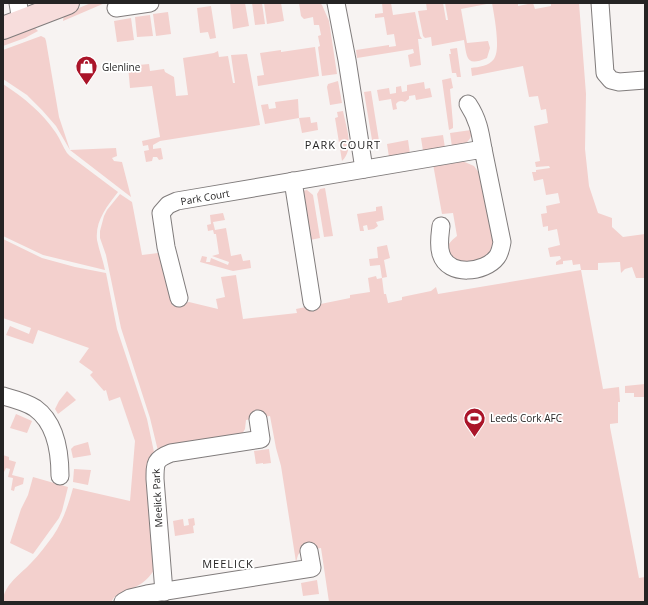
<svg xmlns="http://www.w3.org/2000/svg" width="648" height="605" font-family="'Open Sans',sans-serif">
<rect width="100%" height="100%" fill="#f7f3f2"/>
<!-- green -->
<g fill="#f3d0cd">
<path d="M91,3H105L63,21L64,14Z"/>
<path d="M230,3H245L249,26L233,29Z"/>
<path d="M252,3H262L265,24L255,25Z"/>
<path d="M264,3H281L284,21L267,24Z"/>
<path d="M299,3H320L322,5L329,21L337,74L322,76L318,47L320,46L318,36L321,35L319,25H314L313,17L304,19L301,16Z"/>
<path d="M382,3H391L393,15L415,12L420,36L422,39H418L421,65L410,67L408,55L414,53L413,49L357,58L356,50L389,45V47L396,46L394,34L387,35L384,17L375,18V14L383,13Z"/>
<path d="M426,3H443L446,20H448L445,3H518V6L533,3L535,9L551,6V3H579L586,94L585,149L589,186L598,213L612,218V227L623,237L645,234V278H636L632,267L625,269L621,273L620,262H619L598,263V270H581L603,389L619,387L620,402H618V423L610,424V427L639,578L645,577V602H329L321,548L301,551L298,555L296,562L281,466L276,448L270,416L246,420L245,429L242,434L158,451L150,418L121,328L106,255L100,238V231L104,216L107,210L120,194L132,202L142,255L158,253L173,306L189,302L218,309L216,299L225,297L221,277L236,275L243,319L297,313L296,309L350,298V295L370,292L368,278L376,276L377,279L382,278L380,265L370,266L369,259L378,258L377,247L387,245L390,258L384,260L387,277L382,278L384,294H386L388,303L402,300V297L431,291L436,287L438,294L581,270L580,264L573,265L572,260L563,261V264L556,265V262L561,259L560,256L550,257L548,248L560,245L557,229L548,231V226L543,227L541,214L547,213L546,206L560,203L558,193L546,195L543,179L534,181L532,172H536V170L550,168L549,166L536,167L535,162L540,161L534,126L548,123L546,109L541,110L538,96L529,97L523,66L472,76L471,68C479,67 489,66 494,59C501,49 494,15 492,3L461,9L467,43L488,41L490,48L487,58C466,67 467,58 464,40L432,46L431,37L425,38L423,36L418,11L427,10Z"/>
<path d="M211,6L216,38L210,39L208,32L200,33L197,8Z"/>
<path d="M168,12L171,34L156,36L153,14Z"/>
<path d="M150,15L153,36L137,37L135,17Z"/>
<path d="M131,18L134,40L117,42L114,21Z"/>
<path d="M34,27L38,31L25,38L3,46V38Z"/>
<path d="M41,36L45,38L46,41L59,117L70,150L116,148L117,156L112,158L114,161L122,162L131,197L70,150L56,126L42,110L27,95L3,79V50Z"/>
<path d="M315,47L319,76L258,86L257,76L264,75L260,53L281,50V52Z"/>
<path d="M457,48L461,77H457L456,73H452L449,54H451L450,49Z"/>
<path d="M218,51L219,57L228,56L233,83H235L231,55L247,54L260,125L160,141L153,145V149L161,148L163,159L159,160L157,157H153L152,161L146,162L144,151L149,150L148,145L143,146L142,141L160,137L152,86L130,88L128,66L149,64L150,71L164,69L165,72L174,77L176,96L188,95L183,58L214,53Z"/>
<path d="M451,78L453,88L450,89L453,124V128L449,130L442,80Z"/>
<path d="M338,81L342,103L330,105L327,87L328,84Z"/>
<path d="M424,82L425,89L430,88L432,97L416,100L415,95L409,96V99L405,102C401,100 398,101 396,104L397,109L393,110L391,99L379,101L377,90L389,88L390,94L396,93V87L401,86L402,92L407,91V85Z"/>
<path d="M3,84C24,98 42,112 56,133C60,139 63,147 67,153L70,156L118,192C107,206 95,221 97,240C99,250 103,260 105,270L43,255L3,236Z"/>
<path d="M371,91L379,141L373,142L372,140L364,92Z"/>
<path d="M298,99L299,118L310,117L311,123L317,122L318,130L302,133L299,118L265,124L261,105L268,104L269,109L276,108L275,102Z"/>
<path d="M343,111C346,127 355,149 342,161L335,118L338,117L337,112Z"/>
<path d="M471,130C473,143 462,145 452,147L450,133Z"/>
<path d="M443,135L445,148L423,151L421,138Z"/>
<path d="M408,140L410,154L389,157L387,144Z"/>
<path d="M460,160L474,166L479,173L493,242L492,250L489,257L465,263L451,259C446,247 446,245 457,236L453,213L442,214L433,164Z"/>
<path d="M325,188L333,236L324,237L317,194L320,189Z"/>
<path d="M307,190L313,195L320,238L310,240L302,191Z"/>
<path d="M382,206L384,220L376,222L378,226L374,229L368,230L367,225L363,226L364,231H360L357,214L376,211V207Z"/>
<path d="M223,213L225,220L213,222L215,230L226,228L231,256L241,254L243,261L250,260L251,268L233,271L200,262L202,256L207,257L206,262H210L211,258L228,265L229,262L212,256L219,254L216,234H214L213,230L208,231L207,225L211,224L210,215Z"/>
<path d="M3,239L42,258L75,267L106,273L117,329L147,419L154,452C147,459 148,468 147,477L155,569C150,576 145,582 137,586C127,592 117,591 111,602H3C3,585 21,574 31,563C39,555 46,545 53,536C63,521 68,506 73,488L130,501L135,441L120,397L109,401L106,390L104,391L90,375L93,372L79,362L89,348L38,330L33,344L6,335L10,326L29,334L31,328L3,318Z"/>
<path d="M645,384V397H634V393H625V386Z"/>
<path d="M67,391L76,400L58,414L55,409L59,401Z"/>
<path d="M16,414L32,421L27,433L10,428Z"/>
<path d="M88,442L91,455L73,458L71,449L74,446Z"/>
<path d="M269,449L271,463L263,464V463L256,464L254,451Z"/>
<path d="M3,455L9,457V460L16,462L12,475L24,478L23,484L15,487L14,491L11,490L13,478L8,477L10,469L6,468L3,474Z"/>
<path d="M74,469L91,470L88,485L73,482Z"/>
<path d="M33,477L68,487L62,511L59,518L33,554L10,543L21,509L28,495Z"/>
<path d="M194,518L195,525L193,526L194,533L175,536L173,521L183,519L184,526L189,525L188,519Z"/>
<path d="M317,580L319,594L303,596L301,583Z"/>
</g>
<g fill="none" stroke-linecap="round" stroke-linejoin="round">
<defs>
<g id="street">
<path d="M18,3L21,21"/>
<path d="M336,3L347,60L364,169"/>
<path d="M600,3L605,73L611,80L619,82L645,80"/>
<path d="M116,8L150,3"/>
<path d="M468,104C478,119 480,131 483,149"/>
<path d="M293,181L312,302"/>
<path d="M179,298L166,247L161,213L168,205L177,201L483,149L502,242C501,248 500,253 497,257C485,273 448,277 441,254C438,245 440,235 441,226"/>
<path d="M3,396C14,399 26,402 35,408C56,423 60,452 60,476"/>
<path d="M164,592L155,479C155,463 155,459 171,453L261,439L258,419"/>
<path d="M123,602L130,598L147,594L312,568L309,551"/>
</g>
<path id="secondary" d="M3,28L68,3"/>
</defs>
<!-- street casing -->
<use href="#street" stroke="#807c7c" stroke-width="19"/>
<!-- secondary casing -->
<use href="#secondary" stroke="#807c7c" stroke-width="24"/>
<!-- street -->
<use href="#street" stroke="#fff" stroke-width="17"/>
<!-- secondary -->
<use href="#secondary" stroke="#f7dddc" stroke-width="22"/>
</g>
<!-- icons -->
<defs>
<symbol id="shop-pin" viewBox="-11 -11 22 30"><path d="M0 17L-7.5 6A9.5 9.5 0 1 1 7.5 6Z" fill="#aa1429" stroke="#fff"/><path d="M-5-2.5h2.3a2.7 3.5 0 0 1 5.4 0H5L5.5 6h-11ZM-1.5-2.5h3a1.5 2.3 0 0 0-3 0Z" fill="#fff"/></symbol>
<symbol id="stadium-pin" viewBox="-11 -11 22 30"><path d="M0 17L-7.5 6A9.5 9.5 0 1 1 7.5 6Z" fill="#aa1429" stroke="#fff"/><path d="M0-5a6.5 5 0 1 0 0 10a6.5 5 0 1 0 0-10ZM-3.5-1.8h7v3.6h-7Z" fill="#fff"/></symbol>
</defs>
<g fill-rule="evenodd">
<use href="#shop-pin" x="74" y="54" width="25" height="34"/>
<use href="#stadium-pin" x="462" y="406" width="25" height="34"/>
</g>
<g text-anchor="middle" stroke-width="3.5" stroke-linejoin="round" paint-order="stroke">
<!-- poi labels -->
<g font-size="10" fill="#252424" stroke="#fff" text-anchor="start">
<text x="102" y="71">Glenline</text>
<text x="490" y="422">Leeds Cork AFC</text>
</g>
<!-- street labels -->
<g font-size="10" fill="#252424" stroke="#fff">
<text transform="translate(205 197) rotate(-10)" y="4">Park Court</text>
<text transform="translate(157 498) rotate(-93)" y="4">Meelick Park</text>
</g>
<!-- neighbourhood labels -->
<g font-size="11" letter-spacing="1" fill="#252424" stroke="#fff">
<text x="343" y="149">PARK COURT</text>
<text x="228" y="568">MEELICK</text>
</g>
</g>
<!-- border -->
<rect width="648" height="605" fill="none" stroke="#252424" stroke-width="8"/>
</svg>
